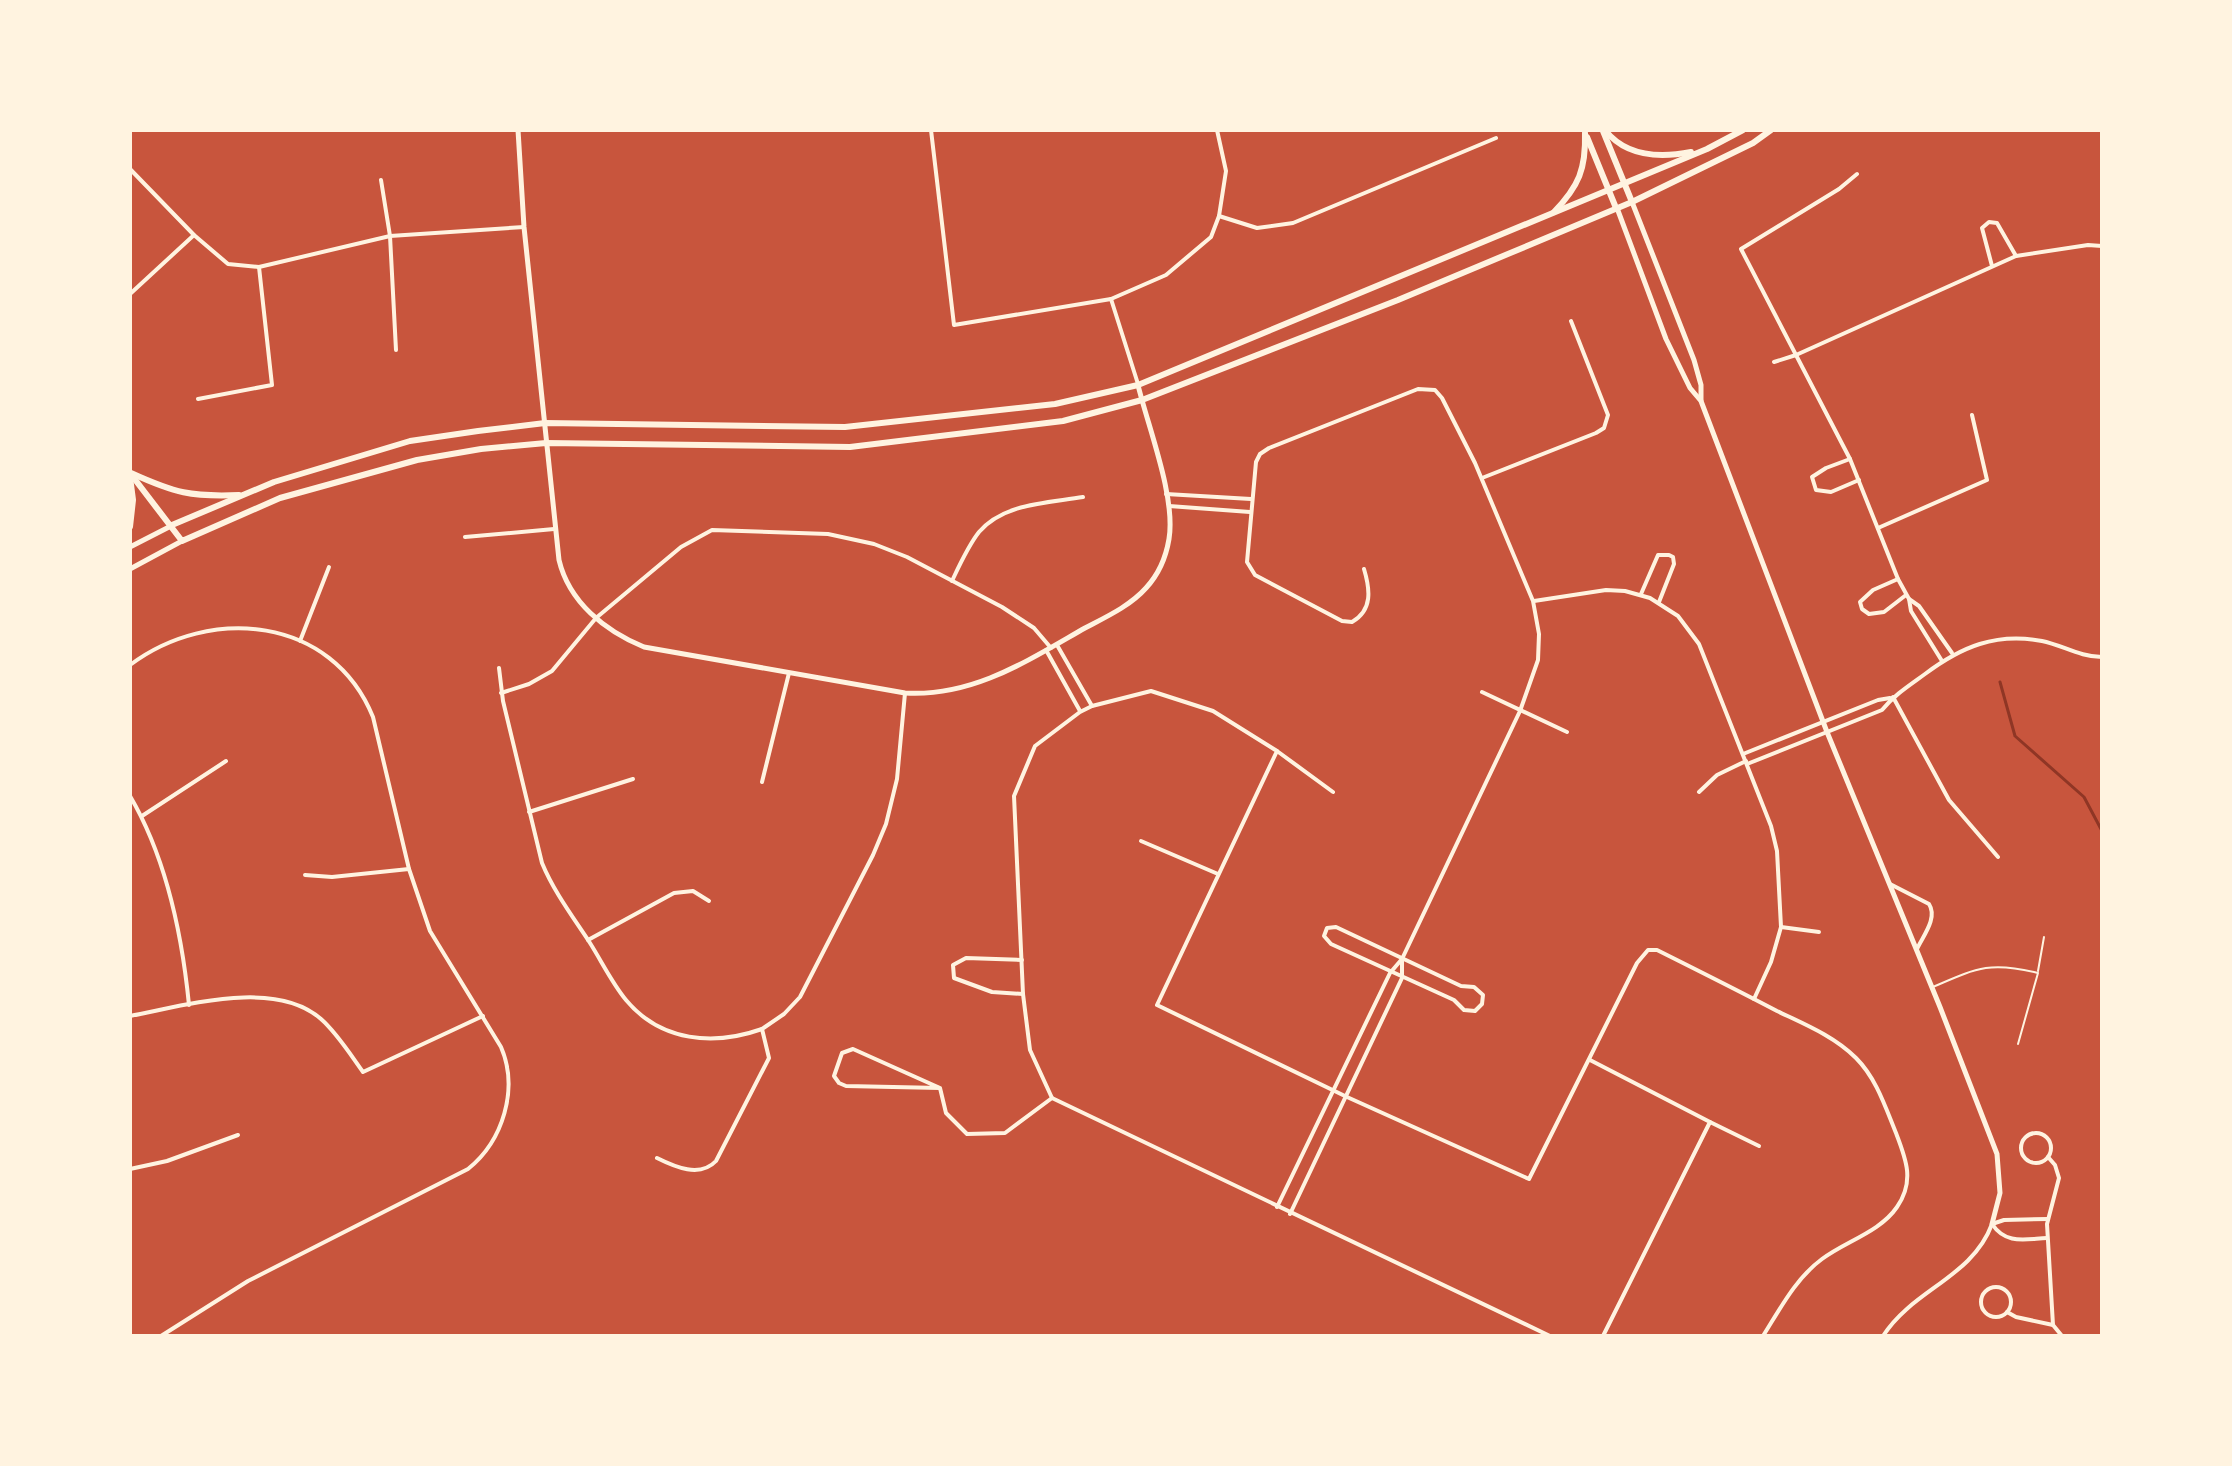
<svg xmlns="http://www.w3.org/2000/svg" width="2232" height="1466" font-family="'Source Sans 3',sans-serif">
<rect width="100%" height="100%" fill="#c8553d"/>
<g fill="none" stroke-linecap="round" stroke-linejoin="round">
<!-- stream -->
<path stroke="#8f3625" stroke-width="3" d="M2000,682L2015,736L2084,797L2102,831"/>
<!-- service -->
<g stroke="#fff3e0" stroke-width="2">
<path d="M2038,971L2044,937"/>
<path d="M1933,987C1977,968 1990,961 2038,973L2018,1044"/>
</g>
<!-- minor -->
<g stroke="#fff3e0" stroke-width="4">
<path d="M931,130L954,325L1111,299L1166,275L1211,237L1219,216L1226,171L1217,130"/>
<path d="M130,169L194,235L228,264L259,267L390,236L524,227"/>
<path d="M1857,174L1839,189L1741,249L1850,459L1898,579L1909,599L1911,611L1942,661"/>
<path d="M381,180L390,236L396,350"/>
<path d="M1219,216L1257,228L1293,223L1496,138"/>
<path d="M1992,266L1982,228L1989,222L1997,223L2016,256"/>
<path d="M130,294L194,235"/>
<path d="M1111,299L1138,384"/>
<path d="M1774,362L1796,355L2016,256L2088,245L2102,246"/>
<path d="M198,399L272,385L259,267"/>
<path d="M1850,459L1826,468L1812,477L1816,490L1831,492L1859,480"/>
<path d="M1482,478L1596,433L1604,428L1608,415L1571,321"/>
<path d="M1166,494L1251,499"/>
<path d="M1169,506L1250,512"/>
<path d="M1878,528L1987,480L1972,415"/>
<path d="M465,537L554,529"/>
<path d="M1898,579L1873,590L1860,602L1862,609L1869,614L1884,612L1906,595"/>
<path d="M952,581C960,564 968,546 979,532C1004,503 1048,503 1083,497"/>
<path d="M1641,594L1658,555H1669L1673,557L1674,564L1659,602"/>
<path d="M1909,599L1919,606L1952,653"/>
<path d="M1534,601L1606,590L1625,591L1650,598L1678,616L1699,644L1771,826L1777,851L1781,927L1771,962L1754,999"/>
<path d="M300,641L329,567"/>
<path d="M1057,645L1092,706"/>
<path d="M1046,650L1080,711"/>
<path d="M130,665C210,605 332,616 373,717L409,869L430,931L501,1047C519,1089 503,1141 468,1169L248,1281L161,1336"/>
<path d="M499,668L503,701L542,863C554,892 573,917 590,943C602,962 612,983 626,1000C661,1042 714,1046 762,1029"/>
<path d="M1482,692L1567,732"/>
<path d="M501,693L529,684L552,671L596,618L681,547L712,530L828,534L874,544L907,557L1002,607L1034,628L1051,648"/>
<path d="M1893,697L1949,800L1998,857"/>
<path d="M1277,751L1333,792"/>
<path d="M1743,754L1878,700L1890,698"/>
<path d="M1747,764L1882,710C1894,695 1910,685 1925,674C1961,647 1996,632 2042,641C2062,645 2080,657 2102,657"/>
<path d="M762,782L789,673"/>
<path d="M1699,792L1717,775L1746,761"/>
<path d="M130,796C167,859 182,934 189,1005"/>
<path d="M529,812L633,779"/>
<path d="M142,816L226,761"/>
<path d="M1141,841L1218,874"/>
<path d="M305,875L332,877L409,869"/>
<path d="M1890,884L1929,904C1938,918 1923,936 1917,949"/>
<path d="M1336,927L1461,986L1474,987L1483,995L1482,1004L1475,1011L1464,1010L1454,1000L1331,944L1324,936L1327,928Z"/>
<path d="M1781,927L1819,932"/>
<path d="M588,940L674,893L693,891L709,901"/>
<path d="M1022,960L966,958L953,965L954,978L992,992L1023,994"/>
<path d="M130,1016C184,1006 275,978 321,1019C337,1033 350,1054 363,1072L483,1016"/>
<path d="M1590,1060L1710,1122L1603,1336"/>
<path d="M940,1088L846,1086L839,1083L834,1076L842,1053L853,1049L940,1088L946,1113L967,1134L1005,1133L1052,1098"/>
<path d="M1710,1122L1759,1146"/>
<circle cx="2036" cy="1148" r="15"/>
<path d="M2048,1157L2055,1165L2059,1178L2047,1224L2053,1325L2062,1336"/>
<path d="M657,1158C675,1167 700,1178 716,1161L769,1058L762,1029L784,1014L800,997L873,855L886,824L897,779L905,693"/>
<path d="M130,1169L167,1161L238,1135"/>
<path d="M1277,1207L1390,973L1402,959L1520,711L1538,660L1539,634L1533,601L1475,463L1442,398L1435,390L1418,389L1269,448L1260,454L1256,462L1247,562L1255,575L1342,621L1352,622C1373,610 1370,589 1364,569"/>
<path d="M1290,1214L1402,978V961"/>
<path d="M1992,1224C2006,1245 2025,1239 2047,1238"/>
<path d="M1992,1224L2004,1220L2048,1219"/>
<circle cx="1996" cy="1302" r="15"/>
<path d="M2007,1312L2016,1317L2053,1325"/>
<path d="M1550,1336L1052,1098L1030,1050L1023,994L1014,796L1035,746L1080,712L1092,706L1151,691L1213,711L1277,751L1157,1005L1347,1097L1529,1179L1637,963L1648,950H1657C1697,970 1737,990 1777,1011C1804,1024 1834,1036 1856,1058C1876,1078 1885,1106 1896,1133C1906,1159 1915,1181 1897,1207C1880,1232 1846,1241 1822,1259C1796,1278 1780,1309 1763,1336"/>
<path d="M1883,1336C1913,1289 1972,1278 1992,1224"/>
</g>
<!-- tertiary -->
<g stroke="#fff3e0" stroke-width="5">
<path d="M518,130L524,227L559,560C569,602 605,631 644,647L905,693C973,697 1027,661 1085,628C1106,617 1130,606 1146,588C1158,575 1166,557 1169,539C1176,497 1148,427 1138,385"/>
<path d="M1632,202L1694,360L1701,385V400"/>
<path d="M1617,208L1666,339L1690,388L1701,401L1827,732L1940,1007L1997,1154L2000,1193L1992,1224"/>
<path d="M130,547L171,526"/>
<path d="M130,569L182,541"/>
</g>
<!-- secondary -->
<g stroke="#fff3e0" stroke-width="6">
<path d="M1605,130C1626,157 1660,158 1691,152"/>
<path d="M1603,131L1632,202"/>
<path d="M1587,137L1616,208"/>
<path d="M1554,212C1579,186 1586,169 1585,133"/>
<path d="M130,473L182,541L280,498L417,460L481,449L546,443L850,447L1063,421L1142,400L1398,300L1632,202L1753,143L1771,130"/>
<path d="M131,473C175,493 191,497 239,495"/>
<path d="M130,477L133,500L130,527"/>
<path d="M172,525L274,482L410,441L478,431L545,423L845,427L1055,404L1138,385L1707,149L1743,130"/>
</g>
</g>
<!-- border -->
<rect width="2232" height="1466" fill="none" stroke="#fff3e0" stroke-width="264"/>
</svg>
